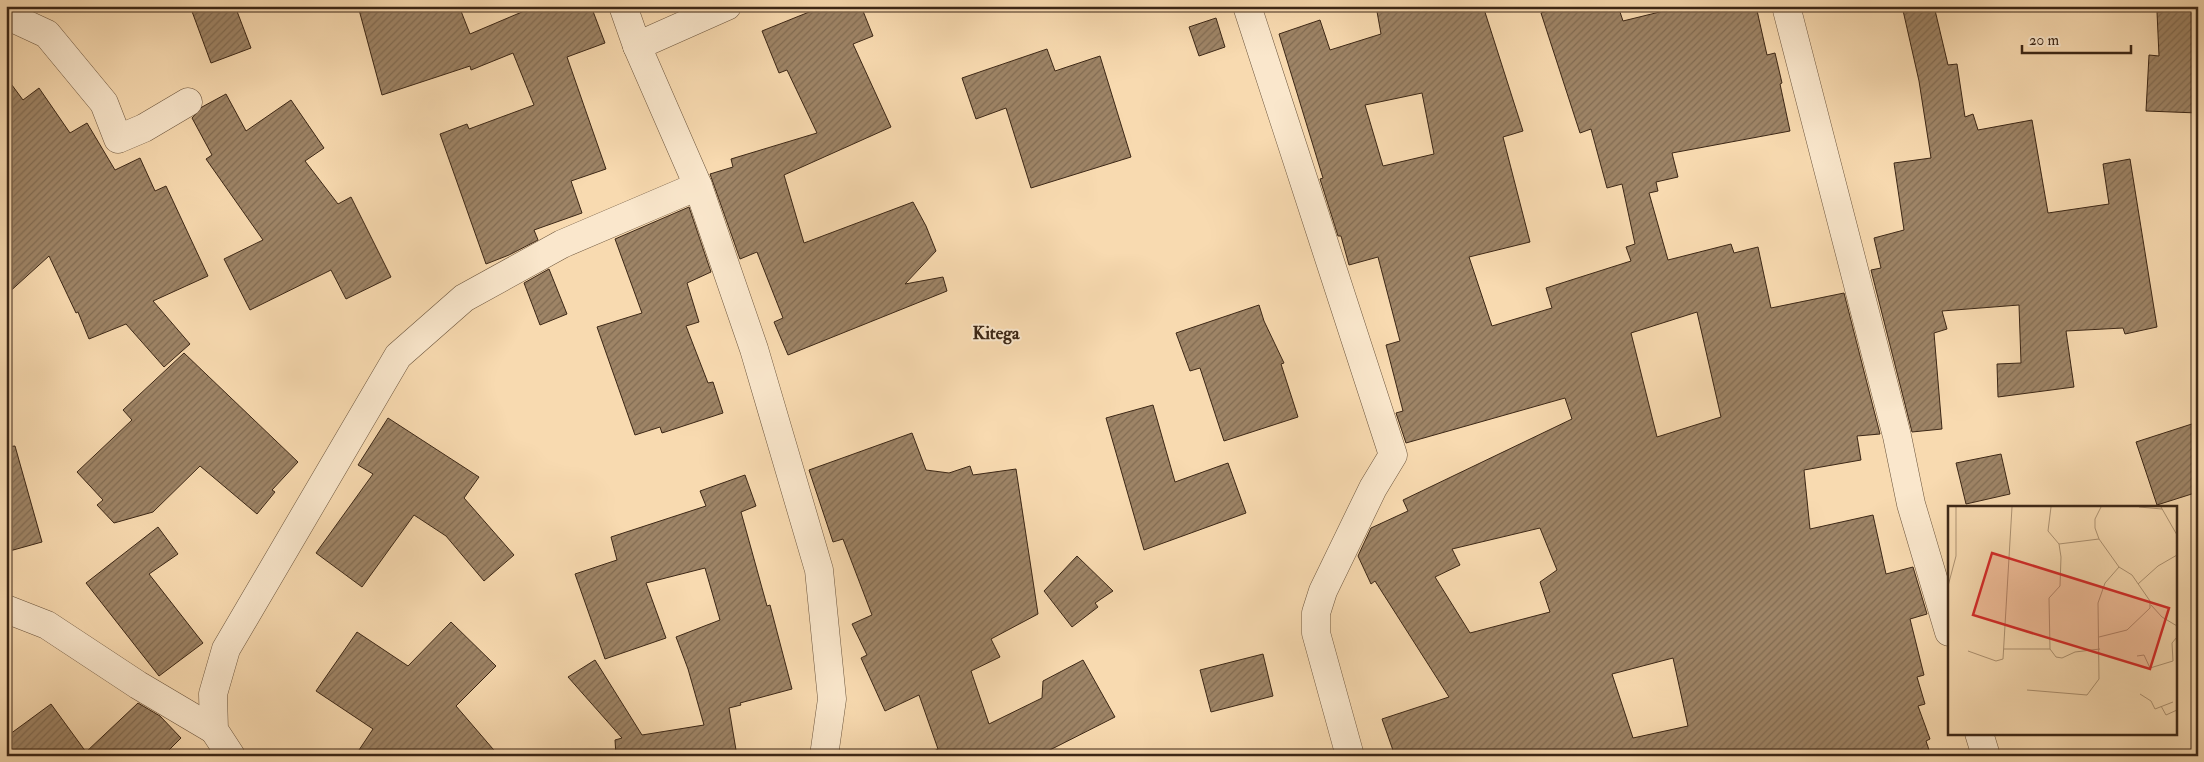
<svg xmlns="http://www.w3.org/2000/svg" width="2204" height="762" font-family="'IM FELL Double Pica',serif">
<defs>
<pattern id="building-hatch" width="6" height="6" patternUnits="userSpaceOnUse" patternTransform="scale(1.25)"><rect width="6" height="6" fill="#9e8466"/><path d="M-1 1l2-2M0 6l6-6M5 7l2-2" fill="none" stroke="#826c53"/></pattern>
</defs>
<rect width="100%" height="100%" fill="#f8dab0"/>
<filter id="stains"><feTurbulence type="fractalNoise" baseFrequency=".004" numOctaves="4"/><feColorMatrix values="0 0 0 0 .2 0 0 0 0 .09 0 0 0 0 .02 0 0 0 .5 -.17"/></filter>
<radialGradient id="worn" r=".72"><stop offset=".6" stop-color="#630" stop-opacity="0"/><stop offset="1" stop-color="#630" stop-opacity=".3"/></radialGradient>
<!-- building -->
<g fill="url(#building-hatch)" stroke="#3c2716" fill-rule="evenodd">
<path d="M190,6H235L251,48L211,63Z"/>
<path d="M358,6H459L470,34L536,6H591L605,43L567,57L606,169L571,181L582,213L534,230L538,240L509,255L486,264L440,134L467,124L469,129L534,105L513,53L471,70L470,66L382,95Z"/>
<path d="M824,6H861L873,36L853,44L891,127L784,175L804,243L913,202L926,226L936,251L905,284L943,277L947,291L788,355L774,322L783,318L757,252L740,259L710,174L733,167L731,159L817,133L787,70L779,73L762,31Z"/>
<path d="M1376,6H1483L1523,131L1503,137L1530,242L1469,257L1492,326L1552,308L1546,288L1631,261L1626,247L1635,244L1622,184L1607,188L1591,129L1580,133L1541,13L1563,6H1618L1623,21L1684,6H1756L1767,55L1775,53L1782,83L1780,84L1790,131L1672,153L1678,177L1656,182L1658,191L1649,193L1668,260L1731,244L1734,253L1758,247L1771,308L1844,293L1880,434L1857,436L1861,460L1804,470L1810,529L1873,515L1886,574L1913,567L1927,614L1910,619L1924,675L1917,677L1925,704L1918,706L1930,739L1926,741L1931,756H1395L1382,719L1449,697L1375,581L1371,584L1358,556L1371,528L1408,511L1403,500L1572,419L1565,398L1406,443L1396,413L1403,411L1386,345L1400,341L1378,257L1349,265L1341,236H1338L1320,179L1323,178L1279,34L1320,20L1330,50L1381,34ZM1422,93L1434,154L1383,166L1365,105ZM1697,312L1721,417L1657,437L1631,333ZM1540,528L1557,570L1540,582L1550,612L1470,633L1435,577L1460,565L1452,549ZM1673,658L1688,726L1633,738L1612,674Z"/>
<path d="M1902,6H1934L1948,65L1957,64L1965,117L1973,114L1978,130L2032,120L2048,213L2109,204L2103,164L2130,159L2157,327L2125,334L2123,328L2066,331L2074,387L1998,397L1997,364L2021,363L2019,305L1942,311L1947,329L1934,333L1942,429L1912,432L1871,270L1881,268L1874,238L1904,230L1894,163L1931,158L1919,81Z"/>
<path d="M2198,9V113L2146,111L2149,55L2159,56L2157,12Z"/>
<path d="M1216,18L1225,47L1199,56L1189,27Z"/>
<path d="M1047,49L1055,71L1100,56L1131,157L1031,188L1006,108L976,119L962,78Z"/>
<path d="M6,77L23,100L39,88L70,133L87,123L115,170L140,158L155,191L166,186L208,276L153,301L190,344L164,367L126,324L89,339L78,312L76,313L49,256L6,295Z"/>
<path d="M226,94L246,131L291,100L324,148L305,161L338,204L351,197L391,277L346,299L331,270L250,310L224,259L263,240L206,159L212,155L192,118L202,107Z"/>
<path d="M689,207L711,272L687,283L699,322L686,326L708,383L713,382L723,413L662,433L660,427L635,435L597,327L642,313L615,239Z"/>
<path d="M549,269L567,314L540,325L524,283Z"/>
<path d="M1259,305L1264,321L1284,363L1281,364L1298,417L1224,441L1200,368L1190,371L1176,333Z"/>
<path d="M184,353L298,462L272,490L275,492L257,514L200,466L153,512L114,523L97,505L103,500L77,472L132,420L123,410Z"/>
<path d="M1153,405L1175,482L1228,463L1246,513L1144,550L1106,418Z"/>
<path d="M388,418L479,477L464,498L514,555L484,581L446,536L414,515L362,587L316,553L373,474L358,465Z"/>
<path d="M2198,422V492L2157,505L2136,442Z"/>
<path d="M912,433L926,470L949,473L970,466L973,475L1016,469L1038,614L991,639L1000,657L971,671L989,724L1042,698L1043,681L1083,660L1115,717L1038,756H924L938,749L919,695L885,711L861,658L867,655L852,624L872,615L843,539L833,542L809,470Z"/>
<path d="M15,446L42,542L6,552V447Z"/>
<path d="M2001,454L2010,494L1966,504L1956,463Z"/>
<path d="M745,475L756,506L741,512L767,606L770,605L792,689L740,703L741,705L729,708L737,756H616L615,740L622,738L568,677L595,660L642,735L704,725L688,669L676,637L720,620L705,568L646,583L666,638L605,659L575,574L617,560L611,537L706,506L700,491Z"/>
<path d="M158,527L178,554L149,574L203,643L159,676L86,583Z"/>
<path d="M1077,556L1113,591L1095,603L1098,607L1072,627L1044,591Z"/>
<path d="M451,622L496,666L456,706L499,756H355L373,729L316,691L357,632L408,666Z"/>
<path d="M1263,654L1273,696L1211,712L1200,670Z"/>
<path d="M138,703L160,716L181,738L163,756H6V737L51,704L86,752Z"/>
</g>
<g fill="none" stroke-linecap="round" stroke-linejoin="round">
<defs>
<g id="minor">
<path d="M623,6L637,46L698,186L754,349L819,570L832,699L824,756"/>
<path d="M1247,6L1393,455L1373,488L1323,591L1316,613V633L1350,756"/>
<path d="M1786,6L1897,436L1911,504L1949,632"/>
<path d="M6,15L47,34L104,103L118,139L144,128L188,102"/>
<path d="M637,46L727,6"/>
<path d="M6,609L47,625L138,685L214,730"/>
<path d="M1979,733L1986,756"/>
<path d="M231,756L214,730L213,694L226,649L398,356L464,298L562,244L698,186"/>
</g>
</defs>
<!-- minor casing -->
<use href="#minor" stroke="#6b543c" stroke-width="29"/>
<!-- minor -->
<use href="#minor" stroke="#fae7cc" stroke-width="28"/>
</g>
<g text-anchor="middle" stroke-width="4" stroke-linejoin="round" paint-order="stroke">
<!-- quarter labels -->
<g font-size="18" font-weight="bold" fill="#3c2716" stroke="#fae7cc">
<text x="996" y="339">Kitega</text>
</g>
</g>
<!-- overview -->
<g transform="translate(1948 506)">
<rect width="229" height="229" fill="#f8dab0"/>
<path fill="none" stroke="#ad9272" stroke-width="1" d="M103,1L100,25L111,38L113,51L112,80L101,92L102,143L108,151L114,152L127,146L152,143M191,1L214,3M213,1L229,29M111,38L151,33M190,78L210,60L229,49M0,80L8,50V1M203,99L214,111L229,120M151,131L179,124L202,102V95L184,69L171,61M56,143H102M20,145L48,155L55,153L64,1M189,150L196,149L202,162L225,155L224,137L229,131M79,184L139,189L151,173L150,97L157,77L171,61L151,33L147,22V13L153,1M192,188L203,195L207,203L225,196M213,200L218,209L229,204"/>
<path fill="#d62828" fill-opacity="0.15" stroke="#d62828" stroke-width="2.5" d="M44,47L221,102L202,163L25,109Z"/>
<rect width="229" height="229" fill="none" stroke="#3c2716" stroke-width="2.5"/>
</g>
<!-- margin -->
<rect width="2204" height="762" fill="none" stroke="#f8dab0" stroke-width="25"/>
<rect x="8" y="8" width="2189" height="747" fill="none" stroke="#3c2716" stroke-width="2.5"/>
<rect x="12" y="12" width="2179" height="737" fill="none" stroke="#3c2716"/>
<!-- scale -->
<path d="M2022 45v8h109v-8" fill="none" stroke="#3c2716" stroke-width="2.5"/>
<text x="2029" y="45" font-size="15" fill="#3c2716" stroke="#fae7cc" stroke-width="4" paint-order="stroke">20 m</text>
<rect width="100%" height="100%" filter="url(#stains)"/>
<rect width="100%" height="100%" fill="url(#worn)"/>
</svg>
